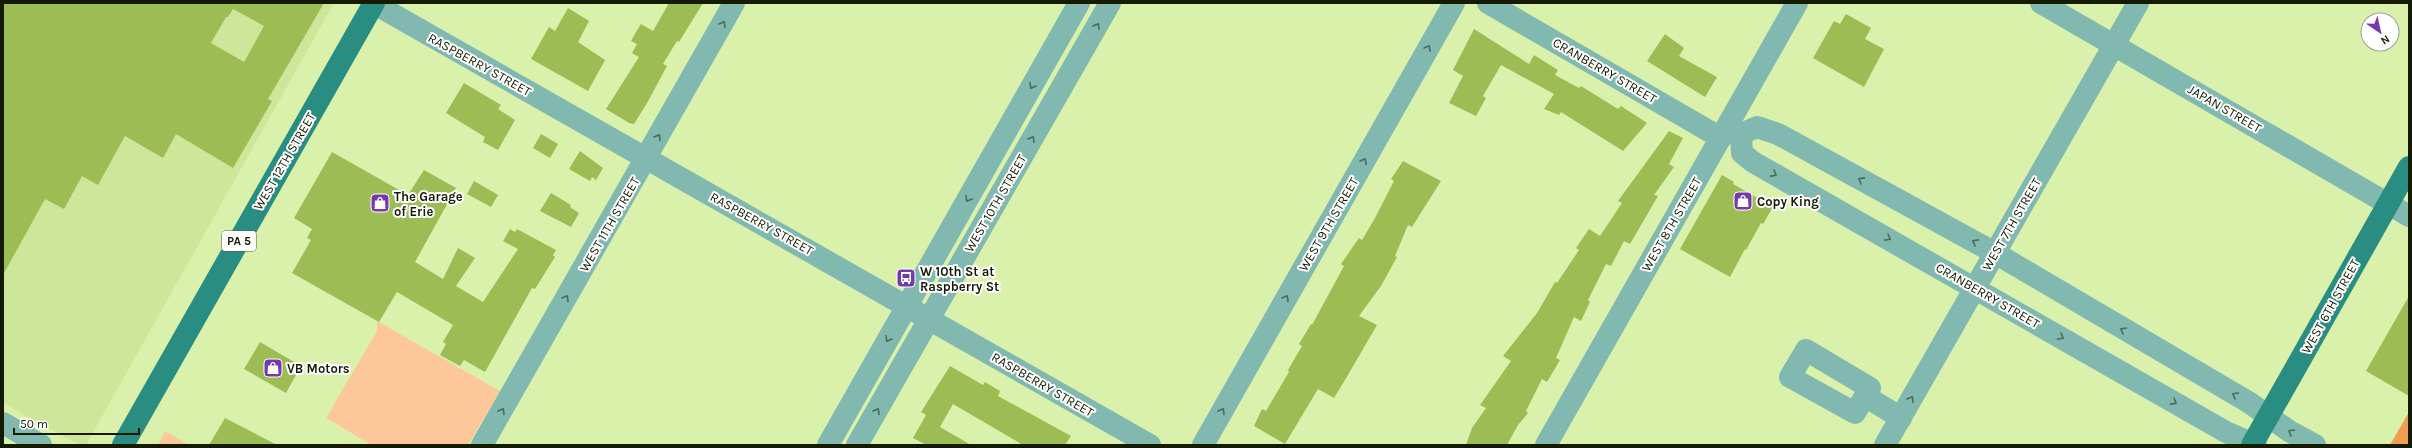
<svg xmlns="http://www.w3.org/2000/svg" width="2412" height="448" font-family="Karla,sans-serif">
<rect width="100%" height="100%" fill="#daf1ac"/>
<!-- built -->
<path fill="#cde699" d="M3,3H334L86,445H79L3,403Z"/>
<!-- green -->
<g fill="#fdc899">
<path d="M377,321L500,391L468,445H372L326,418L377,331Z"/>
<path d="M165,431L189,445H158Z"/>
</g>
<!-- forest -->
<path fill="#ee9e4e" d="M2409,412V445H2390Z"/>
<!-- building -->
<g fill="#9ebc54" fill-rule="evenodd">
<path d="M3,3H324L268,99L272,101L233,168L176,134L163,158L125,136L98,185L82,176L64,209L45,199L3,275ZM233,9L264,26L244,62L211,43L226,17H228Z"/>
<path d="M669,3H703L679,42L677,41L663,64L667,66L647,103L634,124L629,123L606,109L639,57L632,53L637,44L631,41L636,32L641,24L653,31Z"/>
<path d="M568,8L589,21L578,42L605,60L588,91L531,59L549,27L555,31Z"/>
<path d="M1846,14L1871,28L1865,39L1884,49L1864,87L1813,58L1834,21L1840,24Z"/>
<path d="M1474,29L1529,64L1534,55L1558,70L1555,75L1579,88L1581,86L1618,109L1621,106L1647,123L1623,151L1561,112L1559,115L1544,109L1554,94L1501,65L1483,96L1486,98L1476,116L1449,103L1463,76L1453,70Z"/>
<path d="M1665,34L1684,48L1679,56L1717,77L1705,97L1647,61Z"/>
<path d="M464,83L501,105L498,109L515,120L498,150L483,142L485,137L446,113Z"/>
<path d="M1669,131L1683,138L1669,164L1674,167L1654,195L1658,196L1630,244L1624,241L1611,266L1606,264L1588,300L1590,302L1581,321L1574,317L1556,358L1560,360L1547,382L1542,379L1526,411L1528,413L1518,425L1507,445H1466L1472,428L1486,408L1480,405L1511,361L1503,356L1537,313L1555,282L1557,283L1579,250L1576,248L1589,229L1600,236L1622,203L1618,201Z"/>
<path d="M541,134L558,144L550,158L533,148Z"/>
<path d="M580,151L603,168L596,180L592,177L590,181L569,169Z"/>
<path d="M332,152L408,195L424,170L456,188L415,262L443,279L458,248L475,258L456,286L483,302L518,249L503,241L510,229L515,232L517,229L556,250L553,255L555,257L535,289L532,288L485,372L464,360L460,366L440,355L446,344L443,342L453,325L397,292L379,322L292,273L311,240L307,238L312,229L294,218Z"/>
<path d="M1403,161L1441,181L1412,227L1408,225L1395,256L1397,257L1381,286L1359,316L1377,325L1345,380L1334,398L1318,389L1285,444L1254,426L1262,409L1266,411L1289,372L1288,370L1302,346L1299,344L1311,324L1312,325L1344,266L1341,264L1359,238L1362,240L1375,218L1394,181L1391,179Z"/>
<path d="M1722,175L1734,182L1733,184L1773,207L1763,224L1761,223L1746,250L1745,249L1730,277L1680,249Z"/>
<path d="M474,181L498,195L491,207L467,194Z"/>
<path d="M551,193L571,205L570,207L579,213L571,227L540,211Z"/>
<path d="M2409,296V396L2366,371Z"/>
<path d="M260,342L301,366L286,393L244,369Z"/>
<path d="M950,366L983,385L985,382L1000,391L998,396L1071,436L1065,445H1023L953,404L940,427L971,445H926L913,438L926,415L921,412Z"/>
<path d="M225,418L277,445H209Z"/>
</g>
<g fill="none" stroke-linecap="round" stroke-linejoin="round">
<!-- minor -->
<g stroke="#81b9b0" stroke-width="22">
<path d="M373,3L1150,445"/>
<path d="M1488,3L1721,138"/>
<path d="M2041,3L2409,216"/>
<path d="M1865,396L1870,388L1806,350L1790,377L1855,413L1865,396L1901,418"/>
<path d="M3,423L41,445"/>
<path d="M482,445L734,3"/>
<path d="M828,445L1079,3"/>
<path d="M857,445L1110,3"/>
<path d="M1203,445L1454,3"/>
<path d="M1546,445L1797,3"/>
<path d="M1885,445L2138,3"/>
<path d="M2256,445L2226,432L1753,162L1742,153L1741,134L1757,127L1778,134L1995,253L2250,403L2289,431L2315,445"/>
</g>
<!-- major -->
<g stroke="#2a8d81" stroke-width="22">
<path d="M123,445L374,3"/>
<path d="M2252,445L2409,167"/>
</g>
</g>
<!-- one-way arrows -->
<defs><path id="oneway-chevron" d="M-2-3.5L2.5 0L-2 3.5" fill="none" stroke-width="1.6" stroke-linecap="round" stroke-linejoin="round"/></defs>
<g stroke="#4a6a59">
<use href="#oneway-chevron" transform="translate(723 24) rotate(-60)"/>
<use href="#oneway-chevron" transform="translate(1097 26) rotate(-60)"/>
<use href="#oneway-chevron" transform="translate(1428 48) rotate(-60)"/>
<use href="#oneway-chevron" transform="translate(1032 86) rotate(120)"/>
<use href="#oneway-chevron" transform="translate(658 137) rotate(-60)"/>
<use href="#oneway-chevron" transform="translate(1032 139) rotate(-60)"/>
<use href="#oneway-chevron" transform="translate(1364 161) rotate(-60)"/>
<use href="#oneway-chevron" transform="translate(1774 174) rotate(29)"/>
<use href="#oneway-chevron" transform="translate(1861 180) rotate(-151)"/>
<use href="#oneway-chevron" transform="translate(968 199) rotate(120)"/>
<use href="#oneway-chevron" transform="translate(1888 238) rotate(29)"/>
<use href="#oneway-chevron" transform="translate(1975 242) rotate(-151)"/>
<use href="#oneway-chevron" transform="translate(566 298) rotate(-60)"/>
<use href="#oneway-chevron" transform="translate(1286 298) rotate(-60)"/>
<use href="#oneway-chevron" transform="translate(2123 330) rotate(-150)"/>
<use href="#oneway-chevron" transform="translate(2061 337) rotate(30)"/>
<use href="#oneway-chevron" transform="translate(888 339) rotate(120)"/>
<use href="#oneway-chevron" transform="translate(2235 395) rotate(-150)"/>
<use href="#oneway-chevron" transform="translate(1911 399) rotate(-60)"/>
<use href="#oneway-chevron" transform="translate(2174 402) rotate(29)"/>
<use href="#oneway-chevron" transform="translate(502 411) rotate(-60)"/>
<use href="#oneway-chevron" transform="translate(877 411) rotate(-61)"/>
<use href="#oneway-chevron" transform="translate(1222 411) rotate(-60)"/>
<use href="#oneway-chevron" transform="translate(2291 432) rotate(-150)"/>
</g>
<!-- icons -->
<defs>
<symbol id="shop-square" viewBox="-11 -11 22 22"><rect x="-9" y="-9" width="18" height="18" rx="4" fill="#7439af" stroke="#fff"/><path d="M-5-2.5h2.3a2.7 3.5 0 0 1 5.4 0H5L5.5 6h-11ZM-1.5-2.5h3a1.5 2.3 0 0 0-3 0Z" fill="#fff"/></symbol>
<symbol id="bus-square" viewBox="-11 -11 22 22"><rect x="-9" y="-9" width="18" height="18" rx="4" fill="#7439af" stroke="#fff"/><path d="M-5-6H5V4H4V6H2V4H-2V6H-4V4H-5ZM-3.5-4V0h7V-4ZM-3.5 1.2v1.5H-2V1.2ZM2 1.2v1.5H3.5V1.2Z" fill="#fff"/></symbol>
</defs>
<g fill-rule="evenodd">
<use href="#shop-square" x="1732" y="190" width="22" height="22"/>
<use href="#shop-square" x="369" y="192" width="22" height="22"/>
<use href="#bus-square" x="895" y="267" width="22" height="22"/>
<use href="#shop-square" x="262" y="357" width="22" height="22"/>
</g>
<g text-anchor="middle" stroke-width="4" stroke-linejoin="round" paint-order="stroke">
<!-- shield labels -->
<rect fill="#fff" stroke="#5a5f4e" stroke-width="1" x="222" y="231" width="34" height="20" rx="3"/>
<g font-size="12" font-weight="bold" fill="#141b02">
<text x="239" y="245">PA 5</text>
</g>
<!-- street labels -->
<g font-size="13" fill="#141b02" stroke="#fff">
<text transform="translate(480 64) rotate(29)" y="5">RASPBERRY STREET</text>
<text transform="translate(1605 70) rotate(30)" y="5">CRANBERRY STREET</text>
<text transform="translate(2225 108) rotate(30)" y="5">JAPAN STREET</text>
<text transform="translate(284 161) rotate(-60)" y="5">WEST 12TH STREET</text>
<text transform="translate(995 203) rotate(-60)" y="5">WEST 10TH STREET</text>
<text transform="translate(762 223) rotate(29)" y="5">RASPBERRY STREET</text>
<text transform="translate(609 224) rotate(-60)" y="5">WEST 11TH STREET</text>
<text transform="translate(1328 224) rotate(-60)" y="5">WEST 9TH STREET</text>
<text transform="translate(1671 224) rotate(-60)" y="5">WEST 8TH STREET</text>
<text transform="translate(2011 224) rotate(-60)" y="5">WEST 7TH STREET</text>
<text transform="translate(1988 295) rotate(30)" y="5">CRANBERRY STREET</text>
<text transform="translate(2330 306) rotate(-61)" y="5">WEST 6TH STREET</text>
<text transform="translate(1043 384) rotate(30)" y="5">RASPBERRY STREET</text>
</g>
<!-- poi labels -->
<g font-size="13" font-weight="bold" fill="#141b02" stroke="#fff" text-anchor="start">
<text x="394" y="201">The Garage<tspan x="394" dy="15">of Erie</tspan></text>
<text x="1757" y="206">Copy King</text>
<text x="920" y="276">W 10th St at<tspan x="920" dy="15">Raspberry St</tspan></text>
<text x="287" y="373">VB Motors</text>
</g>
</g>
<!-- border -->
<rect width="2412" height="448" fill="none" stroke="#141b02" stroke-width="8"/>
<!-- north arrow -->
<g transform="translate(2380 32) rotate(146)"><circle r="19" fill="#ffffff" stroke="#a1a49a"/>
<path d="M0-3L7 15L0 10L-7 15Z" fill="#7439af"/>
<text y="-6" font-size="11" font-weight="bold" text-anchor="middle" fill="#141b02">N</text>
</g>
<!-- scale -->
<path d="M14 428v6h125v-6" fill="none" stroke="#141b02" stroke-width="2"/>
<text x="20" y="428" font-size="12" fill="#141b02" stroke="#ffffff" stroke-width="3" paint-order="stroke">50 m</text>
</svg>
